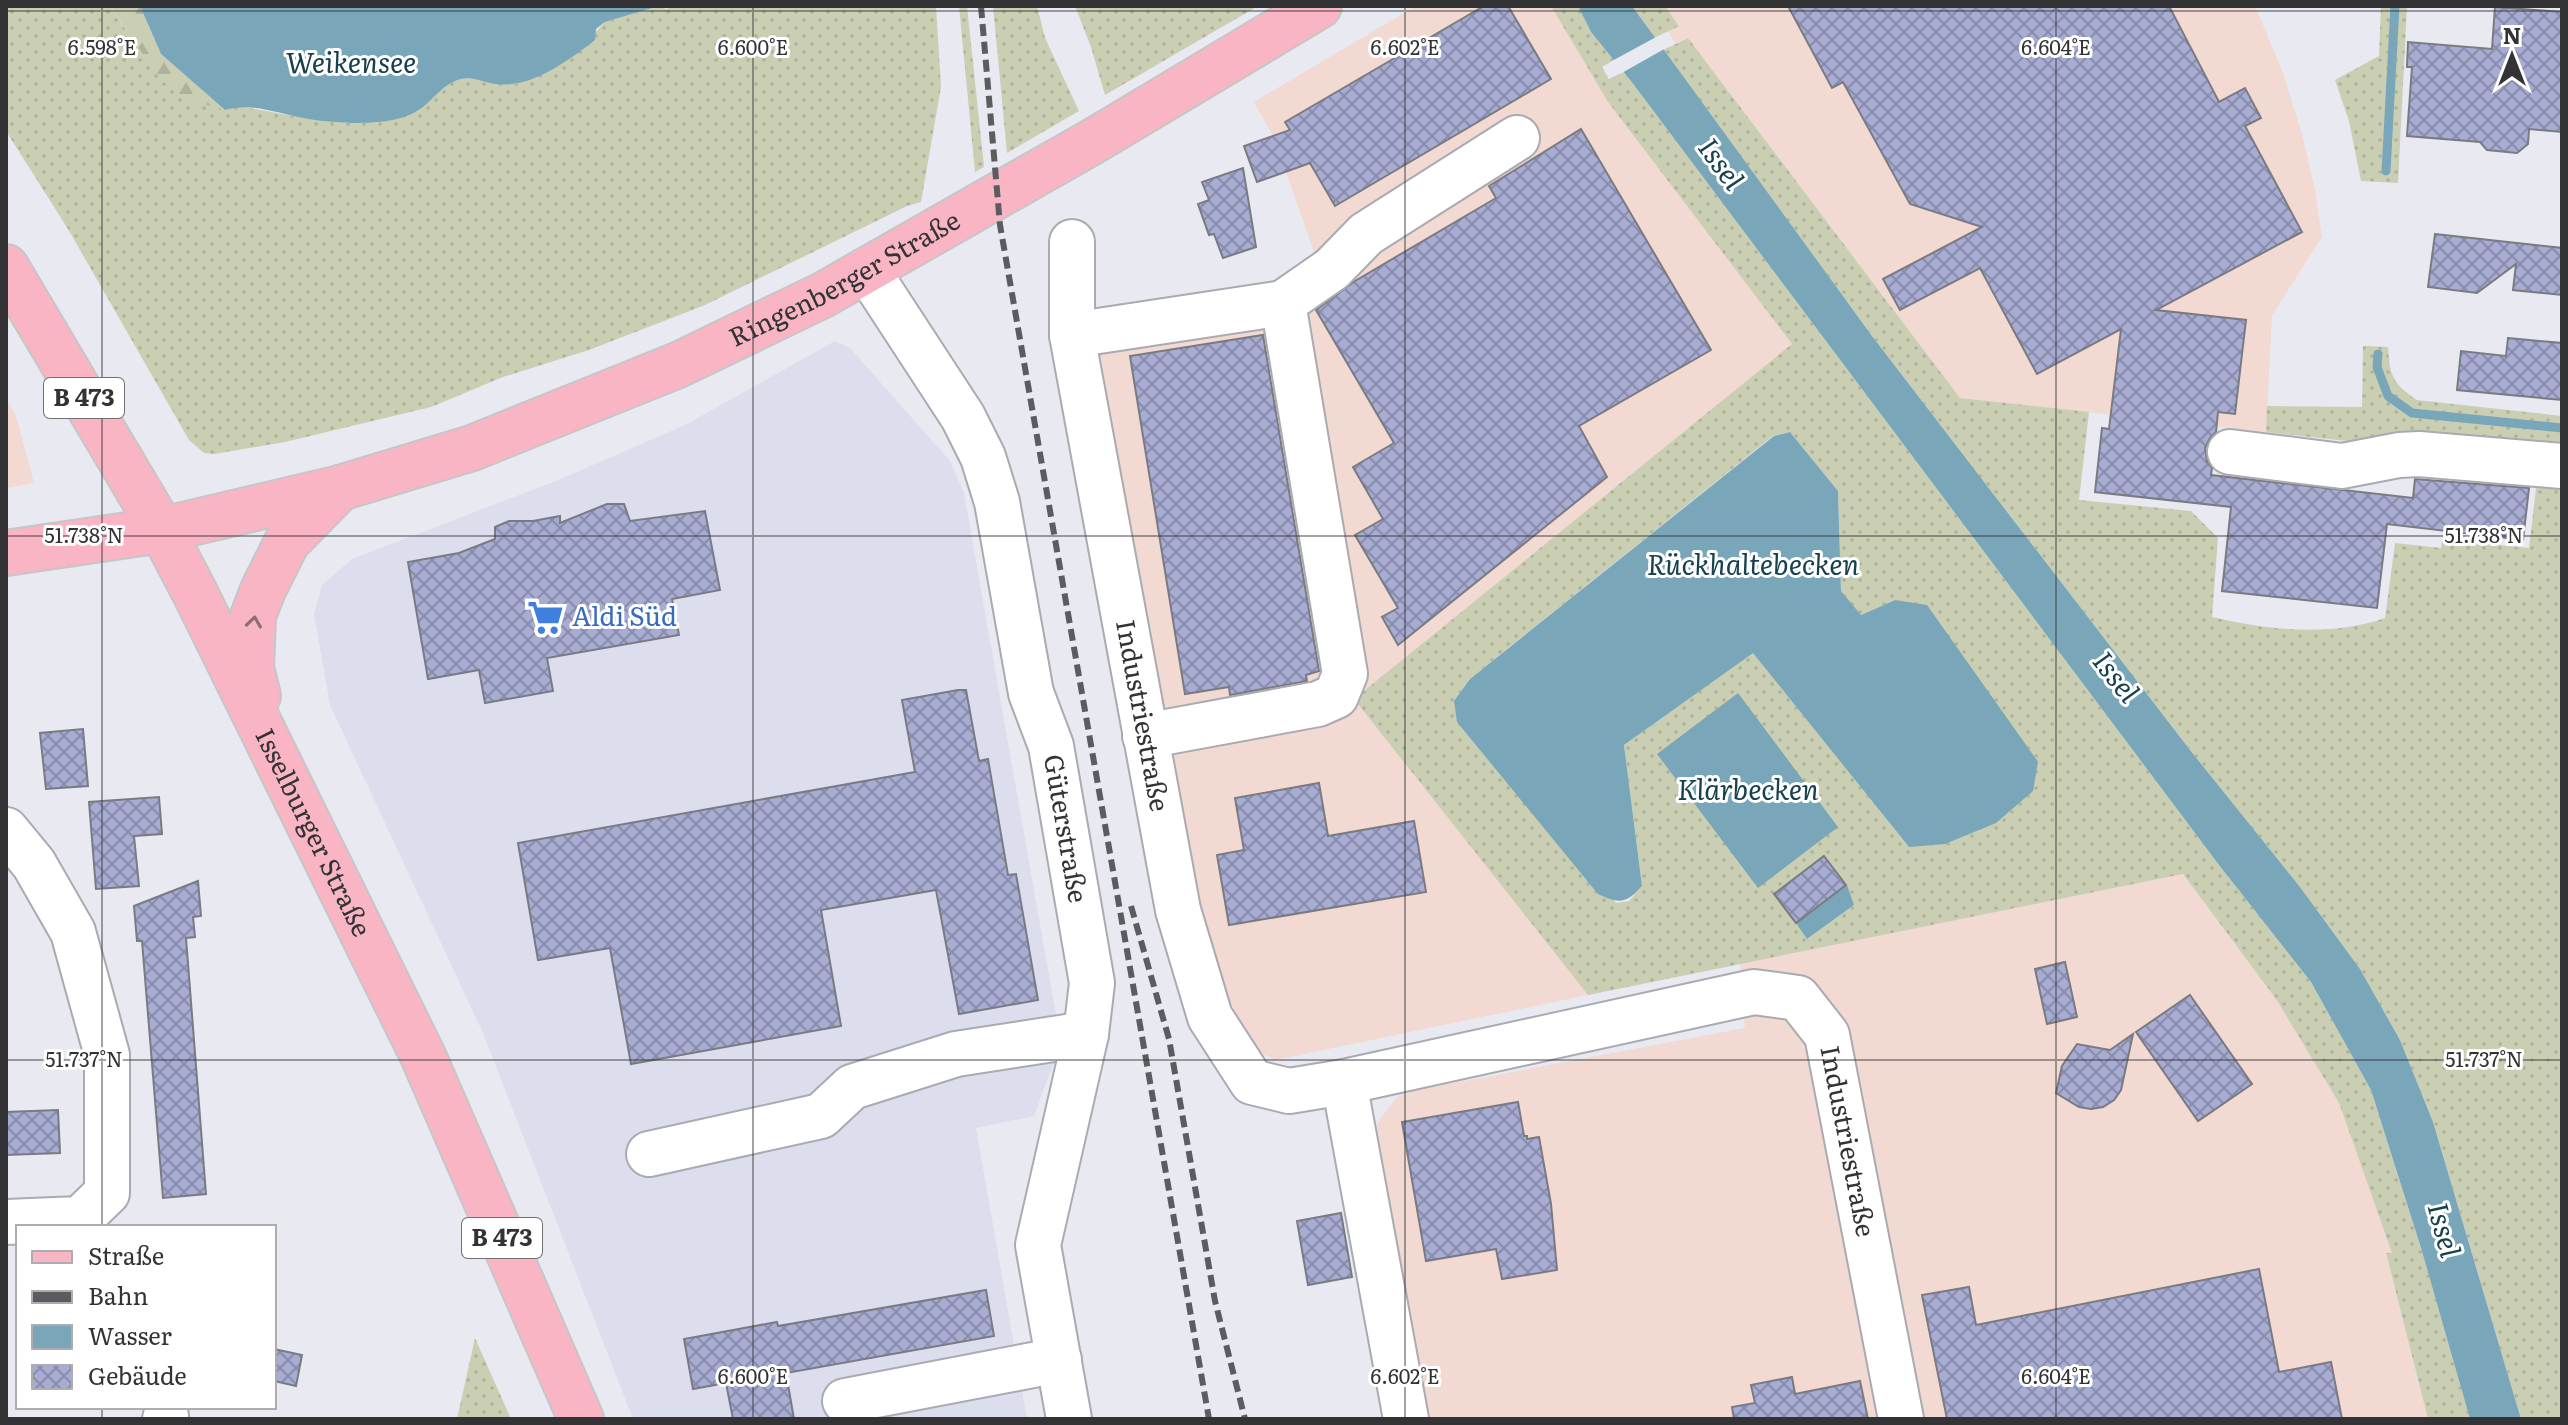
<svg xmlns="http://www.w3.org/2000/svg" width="2568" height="1425" font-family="Literata,serif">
<defs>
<pattern id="grass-dots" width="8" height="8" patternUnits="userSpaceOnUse" patternTransform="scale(2)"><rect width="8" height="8" fill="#cacfb3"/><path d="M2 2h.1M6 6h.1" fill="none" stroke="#aeb29b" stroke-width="1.8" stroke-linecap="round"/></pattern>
<pattern id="forest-firs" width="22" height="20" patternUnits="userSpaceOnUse" patternTransform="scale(2)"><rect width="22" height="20" fill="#cacfb3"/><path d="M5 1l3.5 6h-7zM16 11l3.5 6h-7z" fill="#aeb29b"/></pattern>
<pattern id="building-cross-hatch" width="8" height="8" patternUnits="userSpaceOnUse" patternTransform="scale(2)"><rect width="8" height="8" fill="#a8acd3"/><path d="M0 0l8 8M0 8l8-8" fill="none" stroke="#898dac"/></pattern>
</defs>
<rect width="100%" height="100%" fill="#e8e9f1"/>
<!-- built -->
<path fill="#dddeed" d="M835,341L850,348L950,461L964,493L1056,1015L1057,1054L1034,1116L976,1128L1027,1419H633L483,1033L330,705L314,614L322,585L352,559L556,481L685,425Z"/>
<!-- industrial -->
<g fill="#f2d9d1">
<path d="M1416,6H1551L1608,102L1792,344L1354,699L1588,995L1275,1060L1253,1049L1210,960L1165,746L1099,348L1297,284L1314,252L1273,136L1254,102Z"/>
<path d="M1665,6H2255L2282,70L2302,134L2315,190L2322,237L2272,315L2266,432L1960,398L1688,38L1675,43L1668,31L1679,25Z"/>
<path d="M6,399L16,416L34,483L6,488Z"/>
<path d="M2183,874L2276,999L2339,1103L2392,1253L2386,1254L2428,1419H1425L1376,1136L1378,1122L1397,1097L1412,1091L1745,1028L1740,964Z"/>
</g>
<!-- grass -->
<g fill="url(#grass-dots)" fill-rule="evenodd">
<path d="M6,6H110L126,30L225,110L239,106L304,118L351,123L386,121L453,81L474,77L495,84H515L548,71L574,55L605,22L659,6L666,9L675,6H936L941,87L921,202L907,206L705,305L589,350L503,377L431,407L285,442L214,454L204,453L189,440L68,229L6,131Z"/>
<path d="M959,6H967L984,167L975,172Z"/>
<path d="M993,6H1037L1045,38L1079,111L1007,153Z"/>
<path d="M1075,6H1258L1105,95L1091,47Z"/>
<path d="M1551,6H1578L1591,32L1614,60L1602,67L1609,79L1623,72L1634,85L2219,865L2311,982L2371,1090L2421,1248L2470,1419H2428L2386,1253H2392L2339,1103L2276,999L2183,874L1588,995L1354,699L1792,344L1608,102ZM1790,432L1838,491L1841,592L1861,615L1895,600L1909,847L1753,652L1624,745L1642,886L1629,901L1616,903L1454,701L1470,679L1773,436ZM1846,886L1854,905L1807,939L1797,923Z"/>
<path d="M1632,6H1665L1679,26L1654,38Z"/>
<path d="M2381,6H2407L2398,183L2361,181L2349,121L2335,80L2379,56Z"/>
<path d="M1688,38L1960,398L2089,412L2079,500L2191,511L2218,538L2212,617C2266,630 2332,637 2385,618L2395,543L2441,548L2442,539L2529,548L2538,471L2562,473V1419H2521L2433,1122L2400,1040L2360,969L2300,887L2190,750L1872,336L1663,50Z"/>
<path d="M2363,346L2388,347C2390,376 2392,383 2417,400L2562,416V459L2401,447L2266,432L2267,406L2362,407Z"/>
<path d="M475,1338L511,1419H457Z"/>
</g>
<!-- forest -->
<path fill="url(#forest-firs)" d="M110,6H140L161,54L225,110L183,98L160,79Z"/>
<!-- water -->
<g fill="#79a7b9">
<path d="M140,6H659L605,22L596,29L595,40C569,60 531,89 496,84C480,82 472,74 455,81C440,87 431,103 417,111C399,122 372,123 351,123C336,122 318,121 303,118C276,113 251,102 225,110L161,54Z"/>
<path d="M1578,6H1632L1872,336L2190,750L2300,887L2360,969L2400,1040L2433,1122L2521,1419H2470L2421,1248L2371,1090L2311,982L2219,865L1634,85L1591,32Z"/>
<path d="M1790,432L1838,491L1841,591L1861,615L1895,600L1927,605L2038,762L2033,791L1996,823L1945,844L1909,847L1753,653L1624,745L1642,886C1626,904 1619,904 1598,894L1457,722L1454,701L1470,679L1774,436Z"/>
<path d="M1738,693L1838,827L1758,888L1657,754Z"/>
<path d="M1847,885L1854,905L1807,939L1796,923Z"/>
</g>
<!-- pier -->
<path fill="#e8e9f1" d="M1658,36L1666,48L1620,74L1610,62Z"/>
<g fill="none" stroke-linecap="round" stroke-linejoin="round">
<!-- stream -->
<g stroke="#79a7b9" stroke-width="9">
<path d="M2386,171L2395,6"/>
<path d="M2378,354L2377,367L2388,396L2412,413L2562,428"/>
</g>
</g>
<!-- building -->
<g fill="url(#building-cross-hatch)" stroke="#7a7b82" stroke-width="2">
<path d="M1484,6H1508L1551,79L1335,206L1310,163L1257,182L1244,146L1290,130L1285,122Z"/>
<path d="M1788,6H2169L2219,102L2245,88L2261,118L2245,126L2302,232L2156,310L2246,320L2235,414L2218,412L2216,432L2210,438L2205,448L2207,461L2212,468L2211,475L2413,498L2415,479L2529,488L2523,540L2387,524L2377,608L2222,591L2231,507L2095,492L2102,428L2109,429L2121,329L2037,374L1980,268L1900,310L1883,279L1982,227L1910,204L1843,82L1832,88Z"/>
<path d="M2495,7L2562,12V132L2529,129L2528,144L2517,153L2487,150L2480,142L2407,136L2412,67H2407L2408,42L2492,49Z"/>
<path d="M1581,129L1711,350L1579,426L1607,477L1398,645L1382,617L1398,608L1355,535L1383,519L1353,467L1394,443L1316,310L1355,281L1496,198L1489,186Z"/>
<path d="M1243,168L1256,247L1223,258L1214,234L1209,235L1198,204L1209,200L1202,182Z"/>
<path d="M2435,234L2562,248V295L2513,290L2516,264L2477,293L2428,287Z"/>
<path d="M1263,335L1319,671L1306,675L1307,681L1230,695L1229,687L1185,694L1130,356Z"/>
<path d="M2508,338L2562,343V400L2457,390L2461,351L2506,356Z"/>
<path d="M607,504H624L630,521L705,511L720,590L672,599L679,635L547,658L553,691L485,703L479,670L428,679L408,562L459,553L495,539V527L509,521H533L560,516V523Z"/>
<path d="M958,690H966L979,761L988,759L1008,875L1016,874L1038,1000L959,1014L936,890L821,910L841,1026L631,1064L610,948L538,960L518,843L915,772L902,700Z"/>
<path d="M83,729L88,786L46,789L40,733Z"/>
<path d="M1319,783L1328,836L1414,821L1426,892L1229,925L1217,855L1244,850L1235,798Z"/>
<path d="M159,797L162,834L134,836L139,886L96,889L89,802Z"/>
<path d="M1824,856L1846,885L1796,923L1774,894Z"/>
<path d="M198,881L201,916L193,917L195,937L186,938L206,1194L163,1198L142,941H137L134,906Z"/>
<path d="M2065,962L2077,1017L2047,1024L2035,969Z"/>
<path d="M2190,995L2252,1084L2198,1121L2136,1032Z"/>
<path d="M2133,1034L2121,1090L2114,1100L2103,1107L2091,1109L2079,1107L2056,1093L2062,1066L2077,1044L2110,1050Z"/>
<path d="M1518,1102L1524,1136H1527V1139L1539,1137L1551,1204L1557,1270L1502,1279L1496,1249L1426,1261L1402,1122Z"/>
<path d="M58,1110L60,1153L6,1155V1112Z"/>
<path d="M1341,1213L1352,1277L1308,1285L1297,1221Z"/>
<path d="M2259,1269L2279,1372L2331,1362L2342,1419H1947L1922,1295L1969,1287L1976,1325Z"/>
<path d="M986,1290L994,1336L786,1373L794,1419H733L726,1383L693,1389L684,1339L777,1322L778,1326Z"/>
<path d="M274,1349L302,1355L296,1386L274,1381Z"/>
<path d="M1792,1377L1795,1394L1860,1381L1868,1419H1734L1732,1407L1755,1403L1751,1385Z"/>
</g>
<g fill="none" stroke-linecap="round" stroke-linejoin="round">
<defs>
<g id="minor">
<path id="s1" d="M1072,242V335L1178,910L1210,1017L1252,1082L1289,1091L1344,1082L1754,992L1798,998L1827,1035L1901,1419"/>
<path id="s2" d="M867,270L963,417L983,457L997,502L1031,693L1051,746L1092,983L1086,1034L1038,1245L1069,1419"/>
<path d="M1072,335L1283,303L1332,269L1366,234L1517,138"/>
<path d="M2230,452L2342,466L2399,455L2419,454L2562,466"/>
<path d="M1145,736L1318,704L1336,696L1345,674L1283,303"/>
<path d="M6,830L34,864L73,932L107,1055V1193L80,1219L6,1222"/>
<path d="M1344,1082L1406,1419"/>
<path d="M649,1154L821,1116L852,1087L956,1054L1086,1034"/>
<path d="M845,1401L1059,1360"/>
<path d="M165,1419L166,1416"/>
</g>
<g id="major">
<path id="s3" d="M6,267L162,530L195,593L423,1056L581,1419"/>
<path id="s4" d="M6,553L162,530L340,488L472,448L678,365L823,295L1097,139L1319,6"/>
<path d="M258,696L251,668L253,616L263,590L287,542L340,488"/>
</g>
</defs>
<!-- minor casing -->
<use href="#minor" stroke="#a9aab2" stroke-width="48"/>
<!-- major casing -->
<use href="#major" stroke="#c6c6c7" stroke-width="48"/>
<!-- minor -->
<use href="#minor" stroke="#fff" stroke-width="44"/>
<!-- major -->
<use href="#major" stroke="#fab5c4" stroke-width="44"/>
<!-- rail -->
<g stroke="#5b5c60" stroke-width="6" stroke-dasharray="12 6" stroke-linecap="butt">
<path d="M981,6L1000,225L1209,1419"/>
<path d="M1131,906L1169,1039L1215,1301L1245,1419"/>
</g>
</g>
<!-- one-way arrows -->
<defs><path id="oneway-chevron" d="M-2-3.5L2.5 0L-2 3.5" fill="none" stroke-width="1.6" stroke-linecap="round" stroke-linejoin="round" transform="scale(2)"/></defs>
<use stroke="#8d6e76" href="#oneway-chevron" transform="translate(254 622) rotate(-82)"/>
<!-- ticks -->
<path fill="none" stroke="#333336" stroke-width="2" stroke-opacity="0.45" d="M102,6V1227M753,6V1419M1405,6V1419M2056,6V1419M6,11H2562M6,536H2562M6,1060H2562M102,1407V1419"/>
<!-- icons -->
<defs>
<symbol id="supermarket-bare" viewBox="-9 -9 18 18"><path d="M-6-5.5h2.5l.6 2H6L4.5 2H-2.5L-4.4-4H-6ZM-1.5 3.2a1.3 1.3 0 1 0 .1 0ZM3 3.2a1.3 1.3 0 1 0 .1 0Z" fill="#3f7fe0" stroke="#fff" stroke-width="2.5" paint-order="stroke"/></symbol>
</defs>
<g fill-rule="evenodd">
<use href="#supermarket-bare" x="520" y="592" width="51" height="51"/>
</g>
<g text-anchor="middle" stroke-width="6" stroke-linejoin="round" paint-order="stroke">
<!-- shield labels -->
<g fill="#fff" stroke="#707072" stroke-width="2">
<rect x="44" y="378" width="80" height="40" rx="6"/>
<rect x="462" y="1218" width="80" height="40" rx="6"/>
</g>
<g font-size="24" font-weight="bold" fill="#333336">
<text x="84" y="406">B 473</text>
<text x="502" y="1246">B 473</text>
</g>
<!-- street labels -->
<g font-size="26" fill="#333336" stroke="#fff">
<text dy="9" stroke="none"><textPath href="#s4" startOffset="888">Ringenberger Straße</textPath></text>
<text dy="9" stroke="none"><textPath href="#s1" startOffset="480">Industriestraße</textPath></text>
<text dy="9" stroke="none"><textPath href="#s2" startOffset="602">Güterstraße</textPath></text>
<text dy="9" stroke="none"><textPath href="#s3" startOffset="644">Isselburger Straße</textPath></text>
<text dy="9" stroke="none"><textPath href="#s1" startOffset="1580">Industriestraße</textPath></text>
</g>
<!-- shop labels -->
<g font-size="26" fill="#366cbe" stroke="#fff" text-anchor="start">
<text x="572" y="626">Aldi Süd</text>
</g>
<!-- water labels -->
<g font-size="28" font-style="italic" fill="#18414f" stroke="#fff">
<text x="351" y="73">Weikensee</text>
<text transform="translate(1721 164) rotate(54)" y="10">Issel</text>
<text x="1753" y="575">Rückhaltebecken</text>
<text transform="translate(2116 677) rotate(52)" y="10">Issel</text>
<text x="1748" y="800">Klärbecken</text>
<text transform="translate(2444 1230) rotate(75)" y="10">Issel</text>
</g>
</g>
<g font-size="20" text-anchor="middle" fill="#333336" stroke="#fff" stroke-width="6" stroke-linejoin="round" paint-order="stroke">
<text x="102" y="55">6.598°E</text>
<text x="753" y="55">6.600°E</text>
<text x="1405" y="55">6.602°E</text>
<text x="2056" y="55">6.604°E</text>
<text x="84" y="543">51.738°N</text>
<text x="2484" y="543">51.738°N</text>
<text x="84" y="1067">51.737°N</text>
<text x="2484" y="1067">51.737°N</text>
<text x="753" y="1384">6.600°E</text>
<text x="1405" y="1384">6.602°E</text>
<text x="2056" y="1384">6.604°E</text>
</g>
<!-- border -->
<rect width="2568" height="1425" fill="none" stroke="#333336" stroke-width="16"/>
<!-- legend -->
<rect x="16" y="1225" width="260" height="184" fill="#ffffff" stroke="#adadaf" stroke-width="2"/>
<rect x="32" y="1251" width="40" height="12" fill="#fab5c4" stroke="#adadaf" stroke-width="2"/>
<text x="88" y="1265" font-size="24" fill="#333336">Straße</text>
<rect x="32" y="1291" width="40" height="12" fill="#5b5c60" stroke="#adadaf" stroke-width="2"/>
<text x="88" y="1305" font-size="24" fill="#333336">Bahn</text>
<rect x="32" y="1325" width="40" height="24" fill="#79a7b9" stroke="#adadaf" stroke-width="2"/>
<text x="88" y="1345" font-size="24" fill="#333336">Wasser</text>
<rect x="32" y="1365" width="40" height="24" fill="url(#building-cross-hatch)" stroke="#adadaf" stroke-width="2"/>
<text x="88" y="1385" font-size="24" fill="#333336">Gebäude</text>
<!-- north arrow -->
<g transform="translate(2512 56)" stroke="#ffffff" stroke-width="6" paint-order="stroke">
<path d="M0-6L14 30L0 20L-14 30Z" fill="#333336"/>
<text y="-12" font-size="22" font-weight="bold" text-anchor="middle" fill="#333336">N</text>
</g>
</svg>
